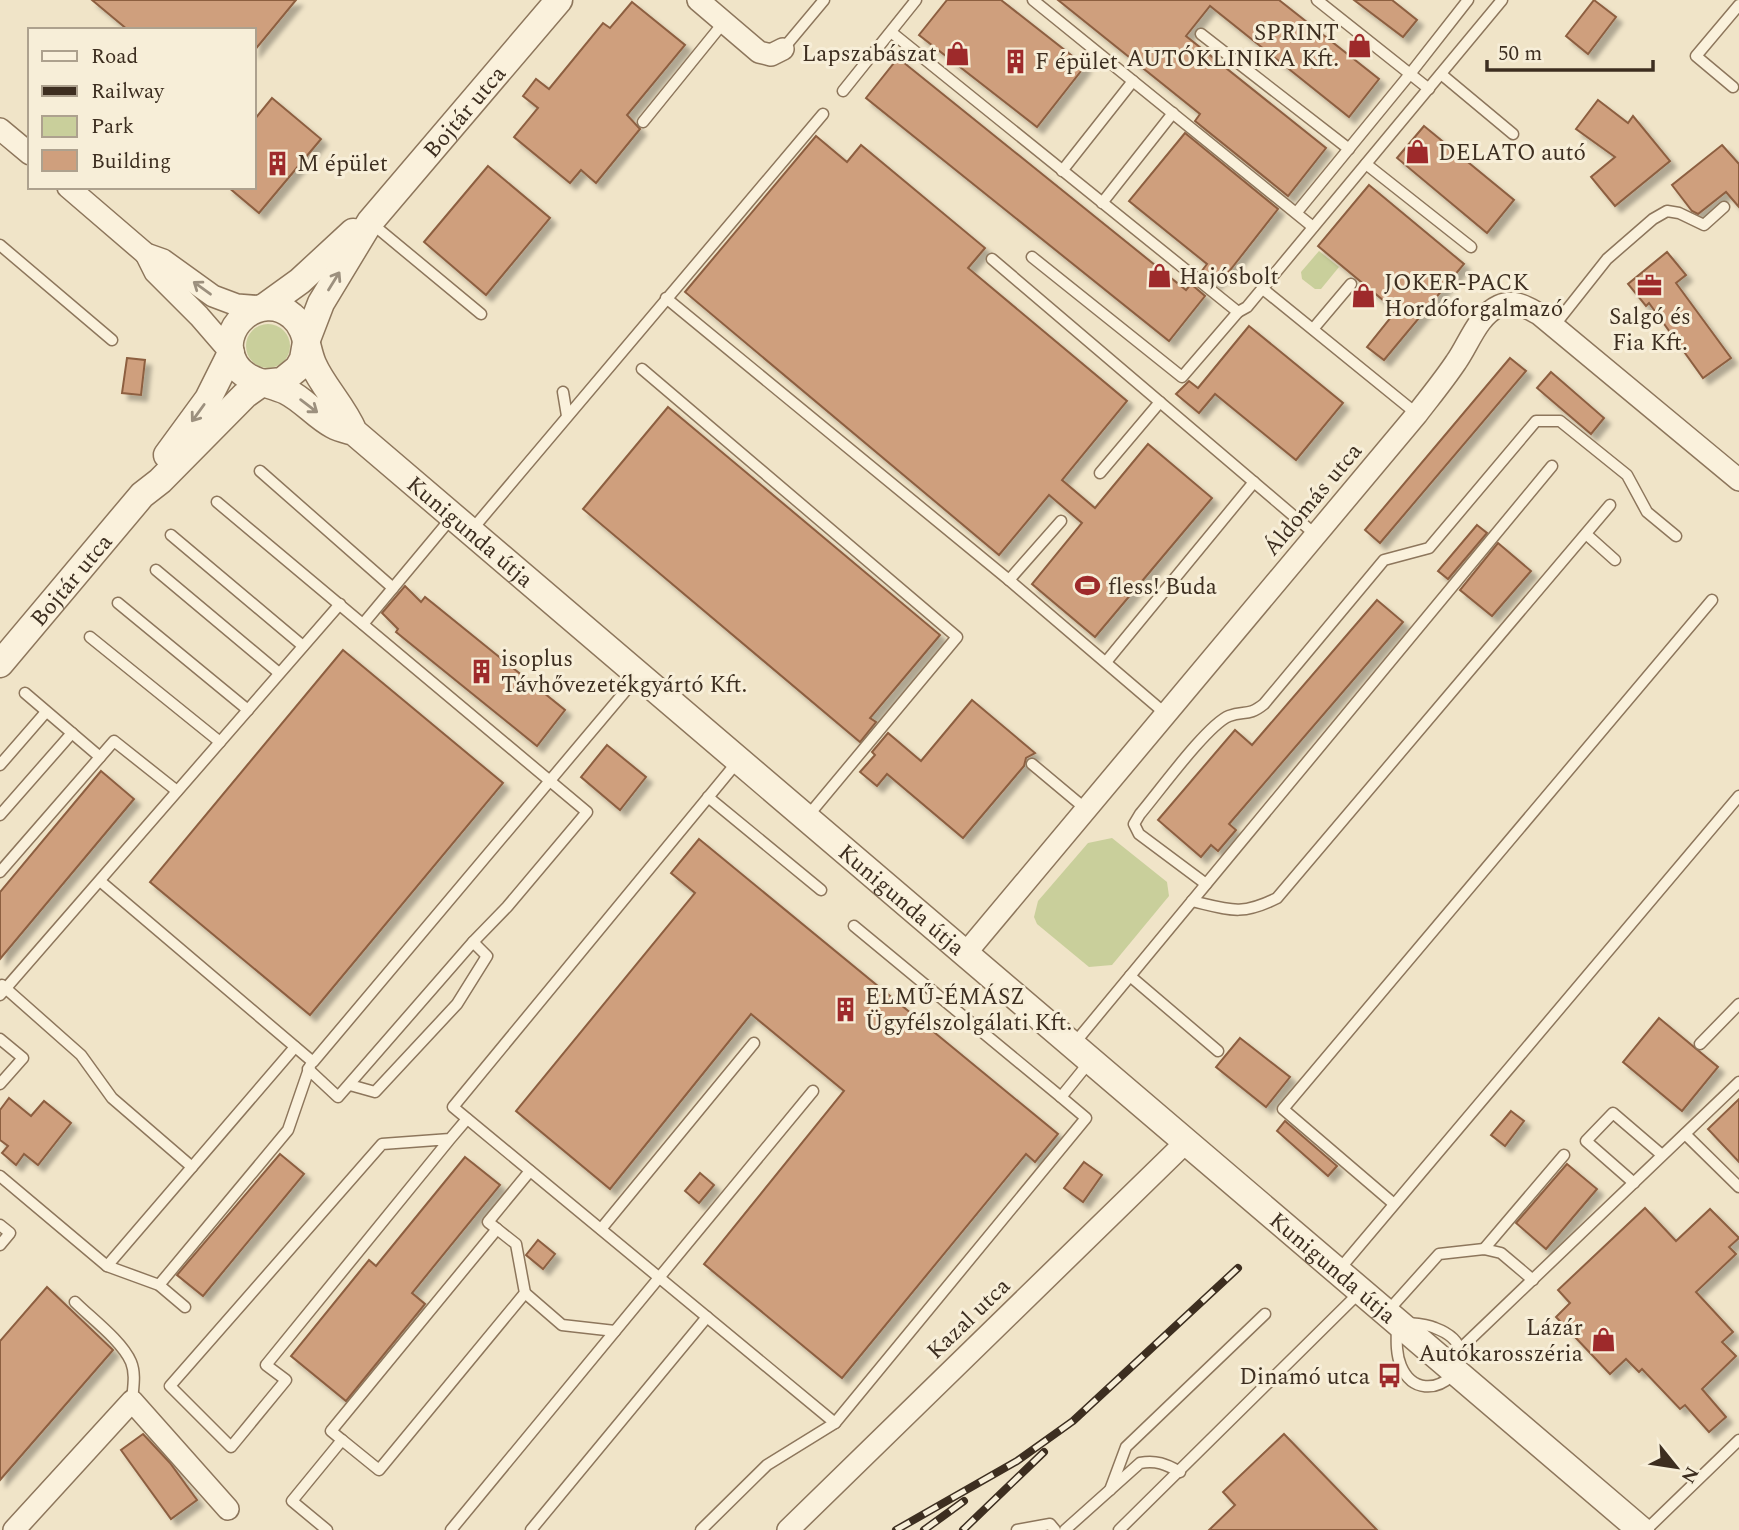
<svg xmlns="http://www.w3.org/2000/svg" width="1739" height="1530" font-family="Spectral,serif">
<defs>
<filter id="shadow"><feDropShadow dx="6" dy="6" stdDeviation="2" flood-color="#0004"/></filter>
</defs>
<rect width="100%" height="100%" fill="#f0e4c8"/>
<!-- green -->
<g fill="#c9cf9b">
<path d="M1319,251L1339,267L1321,289H1315L1302,279L1301,272Z"/>
<circle cx="268" cy="346" r="22"/>
<path d="M1112,838L1167,882L1169,896L1112,965L1089,967L1037,924L1034,917L1038,901L1088,843Z"/>
</g>
<!-- building -->
<g fill="#cf9f7d" stroke="#8d5f41" stroke-width="2" filter="url(#shadow)">
<path d="M92,0H296L254,51V30H128Z"/>
<path d="M947,0H1001L1085,66L1037,127L919,35Z"/>
<path d="M1058,0H1279L1379,79L1349,117L1210,6L1186,36L1326,148L1288,196L1195,121L1200,114Z"/>
<path d="M1354,0H1392L1417,20L1403,37Z"/>
<path d="M1594,0L1616,17L1588,54L1566,36Z"/>
<path d="M632,2L685,45L627,115L640,129L596,183L581,170L570,183L514,137L538,108L523,96L536,79L549,89L603,23L610,28Z"/>
<path d="M898,58L1186,290L1191,284L1205,296L1169,341L866,98Z"/>
<path d="M272,98L321,139L259,213L228,187H254V120Z"/>
<path d="M1598,100L1628,123L1633,116L1670,161L1615,206L1591,177L1615,157L1576,129Z"/>
<path d="M1424,126L1514,200L1487,233L1397,158Z"/>
<path d="M1185,133L1278,209L1224,278L1221,276L1215,283L1201,272L1207,264L1129,201Z"/>
<path d="M816,136L847,162L861,145L985,248L968,268L1127,401L1062,480L1095,508L1148,444L1212,498L1095,637L1032,584L1082,523L1049,495L999,555L685,292Z"/>
<path d="M1722,145L1739,164V207L1726,192L1698,214L1692,211L1672,185Z"/>
<path d="M488,166L550,218L486,295L424,242Z"/>
<path d="M1369,185L1464,264L1384,360L1367,347L1396,311L1318,246Z"/>
<path d="M1667,252L1686,275L1676,283L1731,358L1703,378L1649,303L1646,306L1628,284Z"/>
<path d="M1249,326L1343,403L1296,460L1215,394L1199,413L1176,394L1189,381L1198,388Z"/>
<path d="M127,358L145,360L141,395L122,393Z"/>
<path d="M1510,358L1526,371L1380,543L1365,530Z"/>
<path d="M1551,372L1604,418L1591,434L1537,388Z"/>
<path d="M668,407L940,635L870,718L876,722L860,742L583,509Z"/>
<path d="M1477,525L1487,533L1448,579L1438,571Z"/>
<path d="M1498,543L1531,571L1492,616L1460,590Z"/>
<path d="M405,586L421,602L425,597L565,710L537,746L396,632L398,629L382,613Z"/>
<path d="M1377,600L1403,622L1229,824L1236,830L1218,851L1211,845L1201,857L1158,820L1235,730L1252,745Z"/>
<path d="M343,650L503,783L310,1015L150,882Z"/>
<path d="M972,700L1035,753L1026,758L1024,766L963,838L887,774L877,786L860,772L875,755L872,752L888,733L921,761Z"/>
<path d="M607,745L646,777L620,810L581,777Z"/>
<path d="M101,771L134,799L0,959V892Z"/>
<path d="M699,839L1058,1134L1035,1162L1026,1154L842,1378L704,1264L844,1091L751,1014L610,1189L516,1111L695,893L671,873Z"/>
<path d="M1659,1018L1718,1067L1682,1111L1623,1062Z"/>
<path d="M1240,1038L1290,1077L1266,1107L1216,1067Z"/>
<path d="M9,1098L31,1116L44,1101L71,1123L38,1165L24,1154L16,1165L2,1153L8,1146L0,1140V1110Z"/>
<path d="M1739,1099V1162L1708,1129Z"/>
<path d="M1511,1111L1524,1121L1505,1146L1491,1135Z"/>
<path d="M1285,1121L1337,1166L1328,1176L1277,1131Z"/>
<path d="M280,1154L304,1174L203,1296L177,1275Z"/>
<path d="M465,1157L500,1185L412,1293L425,1304L346,1401L291,1356L369,1260L376,1266Z"/>
<path d="M1084,1162L1102,1175L1083,1202L1064,1188Z"/>
<path d="M1567,1164L1597,1189L1546,1249L1516,1223Z"/>
<path d="M700,1173L714,1185L699,1203L685,1191Z"/>
<path d="M1645,1208L1676,1241L1710,1209L1739,1238L1729,1247L1736,1254L1696,1292L1733,1332L1722,1342L1736,1356L1702,1389L1726,1417L1709,1432L1685,1405L1680,1409L1642,1369L1639,1372L1626,1359L1610,1374L1556,1317L1570,1303L1558,1290Z"/>
<path d="M538,1240L555,1254L543,1269L526,1255Z"/>
<path d="M47,1287L113,1350L0,1480V1341Z"/>
<path d="M143,1434L170,1463L197,1500L171,1519L121,1450Z"/>
<path d="M1284,1434L1313,1464L1377,1530H1209L1235,1505L1223,1492Z"/>
</g>
<g fill="none" stroke-linecap="round" stroke-linejoin="round">
<defs>
<g id="service">
<path d="M1033,0L1313,227"/>
<path d="M1317,0L1429,89"/>
<path d="M891,32L1238,312L1247,307L1502,0"/>
<path d="M1201,34L1349,149"/>
<path d="M783,49L824,0"/>
<path d="M1441,74L1513,134"/>
<path d="M1733,87L1696,56L1739,5"/>
<path d="M843,91L916,0"/>
<path d="M643,122L724,22"/>
<path d="M1366,164L1471,247"/>
<path d="M1062,171L1133,81"/>
<path d="M1102,203L1173,113"/>
<path d="M1297,212L1410,74L1468,0"/>
<path d="M370,222L481,314"/>
<path d="M0,245L112,340"/>
<path d="M1032,257L1182,377L1238,312"/>
<path d="M992,259L1316,535"/>
<path d="M1263,289L1417,414"/>
<path d="M666,298L1009,580L1167,715"/>
<path d="M1554,326L1607,259L1653,219L1667,211L1679,213L1704,225L1724,207"/>
<path d="M1313,329L1351,284"/>
<path d="M642,369L957,637L807,817"/>
<path d="M563,392L567,416"/>
<path d="M260,471L393,588"/>
<path d="M1100,473L1160,402"/>
<path d="M217,502L587,812L507,907L473,942"/>
<path d="M470,532L823,114"/>
<path d="M1586,534L1615,560"/>
<path d="M171,535L303,646"/>
<path d="M156,570L279,673"/>
<path d="M1009,580L1061,521"/>
<path d="M118,603L248,710"/>
<path d="M363,624L453,516"/>
<path d="M90,637L220,742"/>
<path d="M1106,662L1254,482"/>
<path d="M25,693L100,757"/>
<path d="M738,761L453,1107L835,1423L1086,1118L1061,1097"/>
<path d="M1032,764L1087,810"/>
<path d="M0,765L46,712"/>
<path d="M708,797L821,890"/>
<path d="M0,815L72,733"/>
<path d="M0,872L114,741L177,791"/>
<path d="M100,881L313,1062L638,676"/>
<path d="M1206,884L1139,834L1134,824L1140,814C1158,793 1207,725 1229,716C1244,710 1248,717 1264,704L1384,560L1429,548L1536,421H1560L1627,475L1647,512L1676,536"/>
<path d="M1192,901C1230,910 1241,916 1277,898L1610,505"/>
<path d="M854,926L1061,1097L1091,1060"/>
<path d="M1130,976L1218,1051"/>
<path d="M2,985L81,1055L112,1098L192,1167"/>
<path d="M0,995L340,604"/>
<path d="M0,1039L23,1058L0,1084"/>
<path d="M1700,1044L1739,1004"/>
<path d="M1073,1045L1552,466"/>
<path d="M308,1069L338,1097L473,942L487,956L457,1004L375,1092L350,1085"/>
<path d="M1685,1134L1739,1187"/>
<path d="M450,1139L382,1144L170,1386L231,1447L286,1380L266,1365L450,1139L467,1119"/>
<path d="M0,1176L107,1266"/>
<path d="M1634,1183L1586,1141L1613,1113L1662,1155"/>
<path d="M1394,1204L1283,1109L1712,600"/>
<path d="M0,1225L10,1233L0,1245"/>
<path d="M601,1229L754,1043"/>
<path d="M1484,1249L1564,1155"/>
<path d="M1338,1271L1739,796"/>
<path d="M159,1285L288,1130L310,1066"/>
<path d="M525,1293L562,1325L615,1331"/>
<path d="M75,1302C91,1318 122,1341 131,1362C136,1374 133,1388 132,1401"/>
<path d="M185,1307L159,1285L107,1266L295,1047"/>
<path d="M1387,1312L1439,1254L1484,1249L1501,1253L1533,1280"/>
<path d="M1397,1322C1409,1324 1424,1323 1435,1328C1500,1352 1424,1420 1401,1366C1395,1352 1397,1336 1397,1322Z"/>
<path d="M1460,1349L1739,1082"/>
<path d="M342,1440L331,1431L497,1229L488,1222L530,1171"/>
<path d="M1110,1490L1126,1447L1265,1314"/>
<path d="M327,1530L292,1501L342,1440L379,1470L525,1293L516,1244L497,1229"/>
<path d="M451,1530L813,1091"/>
<path d="M531,1530L707,1317"/>
<path d="M701,1530L767,1465L835,1423"/>
<path d="M1017,1530L1050,1524L1055,1530"/>
<path d="M1065,1530L1140,1463C1156,1460 1166,1464 1180,1472"/>
<path d="M1119,1530L1361,1291"/>
<path d="M1646,1530L1739,1440"/>
</g>
<g id="minor">
<path d="M698,0L759,52L771,55L783,49"/>
<path d="M0,129L30,154"/>
<path d="M68,187L146,254L163,260L213,296L237,305L264,307"/>
<path d="M146,254L155,272L199,316L231,353"/>
<path d="M965,954L1417,414C1430,397 1444,380 1456,362C1469,344 1477,316 1499,306C1514,299 1526,307 1539,314L1739,480"/>
<path d="M14,1530L132,1401L228,1509"/>
<path d="M788,1530L1185,1143"/>
</g>
<g id="tertiary">
<path d="M264,307L300,281L353,232"/>
<path id="s1" d="M262,383L282,381L298,368L303,359L306,342L321,303L370,222L559,0"/>
<path id="s2" d="M354,432C343,406 323,387 313,364C306,348 307,328 292,316C261,289 214,329 235,364C246,382 268,383 286,391C304,400 316,416 333,425C340,429 347,430 354,432L1641,1530"/>
<path d="M167,455L208,399L231,353"/>
<path id="s3" d="M0,664L142,495L160,481L245,395L262,383"/>
</g>
</defs>
<!-- service casing -->
<use href="#service" stroke="#8d765c" stroke-width="13"/>
<!-- minor casing -->
<use href="#minor" stroke="#8d765c" stroke-width="24"/>
<!-- tertiary casing -->
<use href="#tertiary" stroke="#8d765c" stroke-width="29"/>
<!-- service -->
<use href="#service" stroke="#faf1dc" stroke-width="10"/>
<!-- minor -->
<use href="#minor" stroke="#faf1dc" stroke-width="21"/>
<!-- tertiary -->
<use href="#tertiary" stroke="#faf1dc" stroke-width="26"/>
<defs>
<g id="rail">
<path d="M896,1530L1017,1461L1073,1421L1238,1268"/>
<path d="M924,1530L964,1501"/>
<path d="M963,1530L1044,1452"/>
</g>
</defs>
<!-- rail casing -->
<use href="#rail" stroke="#3d2e20" stroke-width="8"/>
<!-- rail -->
<use href="#rail" stroke="#f7eed8" stroke-width="5" stroke-dasharray="16" stroke-linecap="butt"/>
</g>
<!-- one-way arrows -->
<defs><path id="oneway-shaft" d="M-6 0H5M1.5-3L5.5 0L1.5 3" fill="none" stroke-width="1.6" stroke-linecap="round" stroke-linejoin="round" transform="scale(1.75)"/></defs>
<g stroke="#9c907e">
<use href="#oneway-shaft" transform="translate(334 281) rotate(-58)"/>
<use href="#oneway-shaft" transform="translate(202 288) rotate(-144)"/>
<use href="#oneway-shaft" transform="translate(309 406) rotate(37)"/>
<use href="#oneway-shaft" transform="translate(198 413) rotate(126)"/>
</g>
<!-- icons -->
<defs>
<symbol id="shop-bare" viewBox="-9 -9 18 18"><path d="M-5-2.5h2.3a2.7 3.5 0 0 1 5.4 0H5L5.5 6h-11ZM-1.5-2.5h3a1.5 2.3 0 0 0-3 0Z" fill="#9e2a2b" stroke="#f7eed8" stroke-width="2.5" paint-order="stroke"/></symbol>
<symbol id="building-bare" viewBox="-9 -9 18 18"><path d="M-4-6H4V6H1V3H-1V6H-4ZM-2.5-4.3h1.7v1.8h-1.7ZM.8-4.3h1.7v1.8H.8ZM-2.5-1h1.7V.8h-1.7ZM.8-1h1.7V.8H.8Z" fill="#9e2a2b" stroke="#f7eed8" stroke-width="2.5" paint-order="stroke"/></symbol>
<symbol id="office-bare" viewBox="-9 -9 18 18"><path d="M-6-3h4V-5.5h4V-3h4V5H-6ZM-1-4.5V-3h2v-1.5ZM-6 0V1H6V0Z" fill="#9e2a2b" stroke="#f7eed8" stroke-width="2.5" paint-order="stroke"/></symbol>
<symbol id="stadium-bare" viewBox="-9 -9 18 18"><path d="M0-5a6.5 5 0 1 0 0 10a6.5 5 0 1 0 0-10ZM-3.5-1.8h7v3.6h-7Z" fill="#9e2a2b" stroke="#f7eed8" stroke-width="2.5" paint-order="stroke"/></symbol>
<symbol id="bus-bare" viewBox="-9 -9 18 18"><path d="M-5-6H5V4H4V6H2V4H-2V6H-4V4H-5ZM-3.5-4V0h7V-4ZM-3.5 1.2v1.5H-2V1.2ZM2 1.2v1.5H3.5V1.2Z" fill="#9e2a2b" stroke="#f7eed8" stroke-width="2.5" paint-order="stroke"/></symbol>
</defs>
<g fill-rule="evenodd">
<use href="#shop-bare" x="1342" y="28" width="35" height="35"/>
<use href="#shop-bare" x="940" y="36" width="35" height="35"/>
<use href="#building-bare" x="998" y="44" width="35" height="35"/>
<use href="#shop-bare" x="1400" y="134" width="35" height="35"/>
<use href="#building-bare" x="260" y="146" width="35" height="35"/>
<use href="#shop-bare" x="1142" y="258" width="35" height="35"/>
<use href="#office-bare" x="1632" y="268" width="35" height="35"/>
<use href="#shop-bare" x="1346" y="278" width="35" height="35"/>
<use href="#stadium-bare" x="1070" y="568" width="35" height="35"/>
<use href="#building-bare" x="464" y="654" width="35" height="35"/>
<use href="#building-bare" x="828" y="992" width="35" height="35"/>
<use href="#shop-bare" x="1586" y="1322" width="35" height="35"/>
<use href="#bus-bare" x="1372" y="1358" width="35" height="35"/>
</g>
<g text-anchor="middle" stroke-width="6" stroke-linejoin="round" paint-order="stroke">
<!-- poi labels -->
<g font-size="23" fill="#3d2e20" stroke="#f7eed8" text-anchor="start">
<text x="1339" y="40" text-anchor="end">SPRINT<tspan x="1339" dy="26">AUTÓKLINIKA Kft.</tspan></text>
<text x="937" y="61" text-anchor="end">Lapszabászat</text>
<text x="1035" y="69">F épület</text>
<text x="1438" y="160">DELATO autó</text>
<text x="297" y="171">M épület</text>
<text x="1179" y="284">Hajósbolt</text>
<text x="1384" y="290">JOKER-PACK<tspan x="1384" dy="26">Hordóforgalmazó</tspan></text>
<text x="1650" y="324" text-anchor="middle">Salgó és<tspan x="1650" dy="26">Fia Kft.</tspan></text>
<text x="1108" y="594">fless! Buda</text>
<text x="501" y="666">isoplus<tspan x="501" dy="26">Távhővezetékgyártó Kft.</tspan></text>
<text x="865" y="1004">ELMŰ-ÉMÁSZ<tspan x="865" dy="26">Ügyfélszolgálati Kft.</tspan></text>
<text x="1583" y="1335" text-anchor="end">Lázár<tspan x="1583" dy="26">Autókarosszéria</tspan></text>
<text x="1370" y="1384" text-anchor="end">Dinamó utca</text>
</g>
<!-- street labels -->
<g font-size="23" fill="#3d2e20" stroke="#f7eed8">
<text dy="8" stroke="none"><textPath href="#s1" startOffset="350">Bojtár utca</textPath></text>
<text transform="translate(1312 499) rotate(-50)" y="8">Áldomás utca</text>
<text dy="8" stroke="none"><textPath href="#s2" startOffset="530">Kunigunda útja</textPath></text>
<text dy="8" stroke="none"><textPath href="#s3" startOffset="110">Bojtár utca</textPath></text>
<text dy="8" stroke="none"><textPath href="#s2" startOffset="1097">Kunigunda útja</textPath></text>
<text dy="8" stroke="none"><textPath href="#s2" startOffset="1664">Kunigunda útja</textPath></text>
<text transform="translate(968 1318) rotate(-44)" y="8">Kazal utca</text>
</g>
</g>
<!-- legend -->
<rect x="28" y="28" width="228" height="161" fill="#f7eed8" stroke="#ada18e" stroke-width="2"/>
<rect x="42" y="51" width="35" height="10" fill="#faf1dc" stroke="#ada18e" stroke-width="2"/>
<text x="91" y="63" font-size="21" fill="#3d2e20">Road</text>
<rect x="42" y="86" width="35" height="10" fill="#3d2e20" stroke="#ada18e" stroke-width="2"/>
<text x="91" y="98" font-size="21" fill="#3d2e20">Railway</text>
<rect x="42" y="116" width="35" height="21" fill="#c9cf9b" stroke="#ada18e" stroke-width="2"/>
<text x="91" y="133" font-size="21" fill="#3d2e20">Park</text>
<rect x="42" y="150" width="35" height="21" fill="#cf9f7d" stroke="#ada18e" stroke-width="2"/>
<text x="91" y="168" font-size="21" fill="#3d2e20">Building</text>
<!-- north arrow -->
<g transform="translate(1676 1467) rotate(120)" stroke="#f7eed8" stroke-width="5" paint-order="stroke">
<path d="M0-5L12 26L0 18L-12 26Z" fill="#3d2e20"/>
<text y="-10" font-size="19" font-weight="bold" text-anchor="middle" fill="#3d2e20">N</text>
</g>
<!-- scale -->
<path d="M1487 60v10h166v-10" fill="none" stroke="#3d2e20" stroke-width="3.5"/>
<text x="1498" y="60" font-size="21" fill="#3d2e20" stroke="#f7eed8" stroke-width="5" paint-order="stroke">50 m</text>
</svg>
